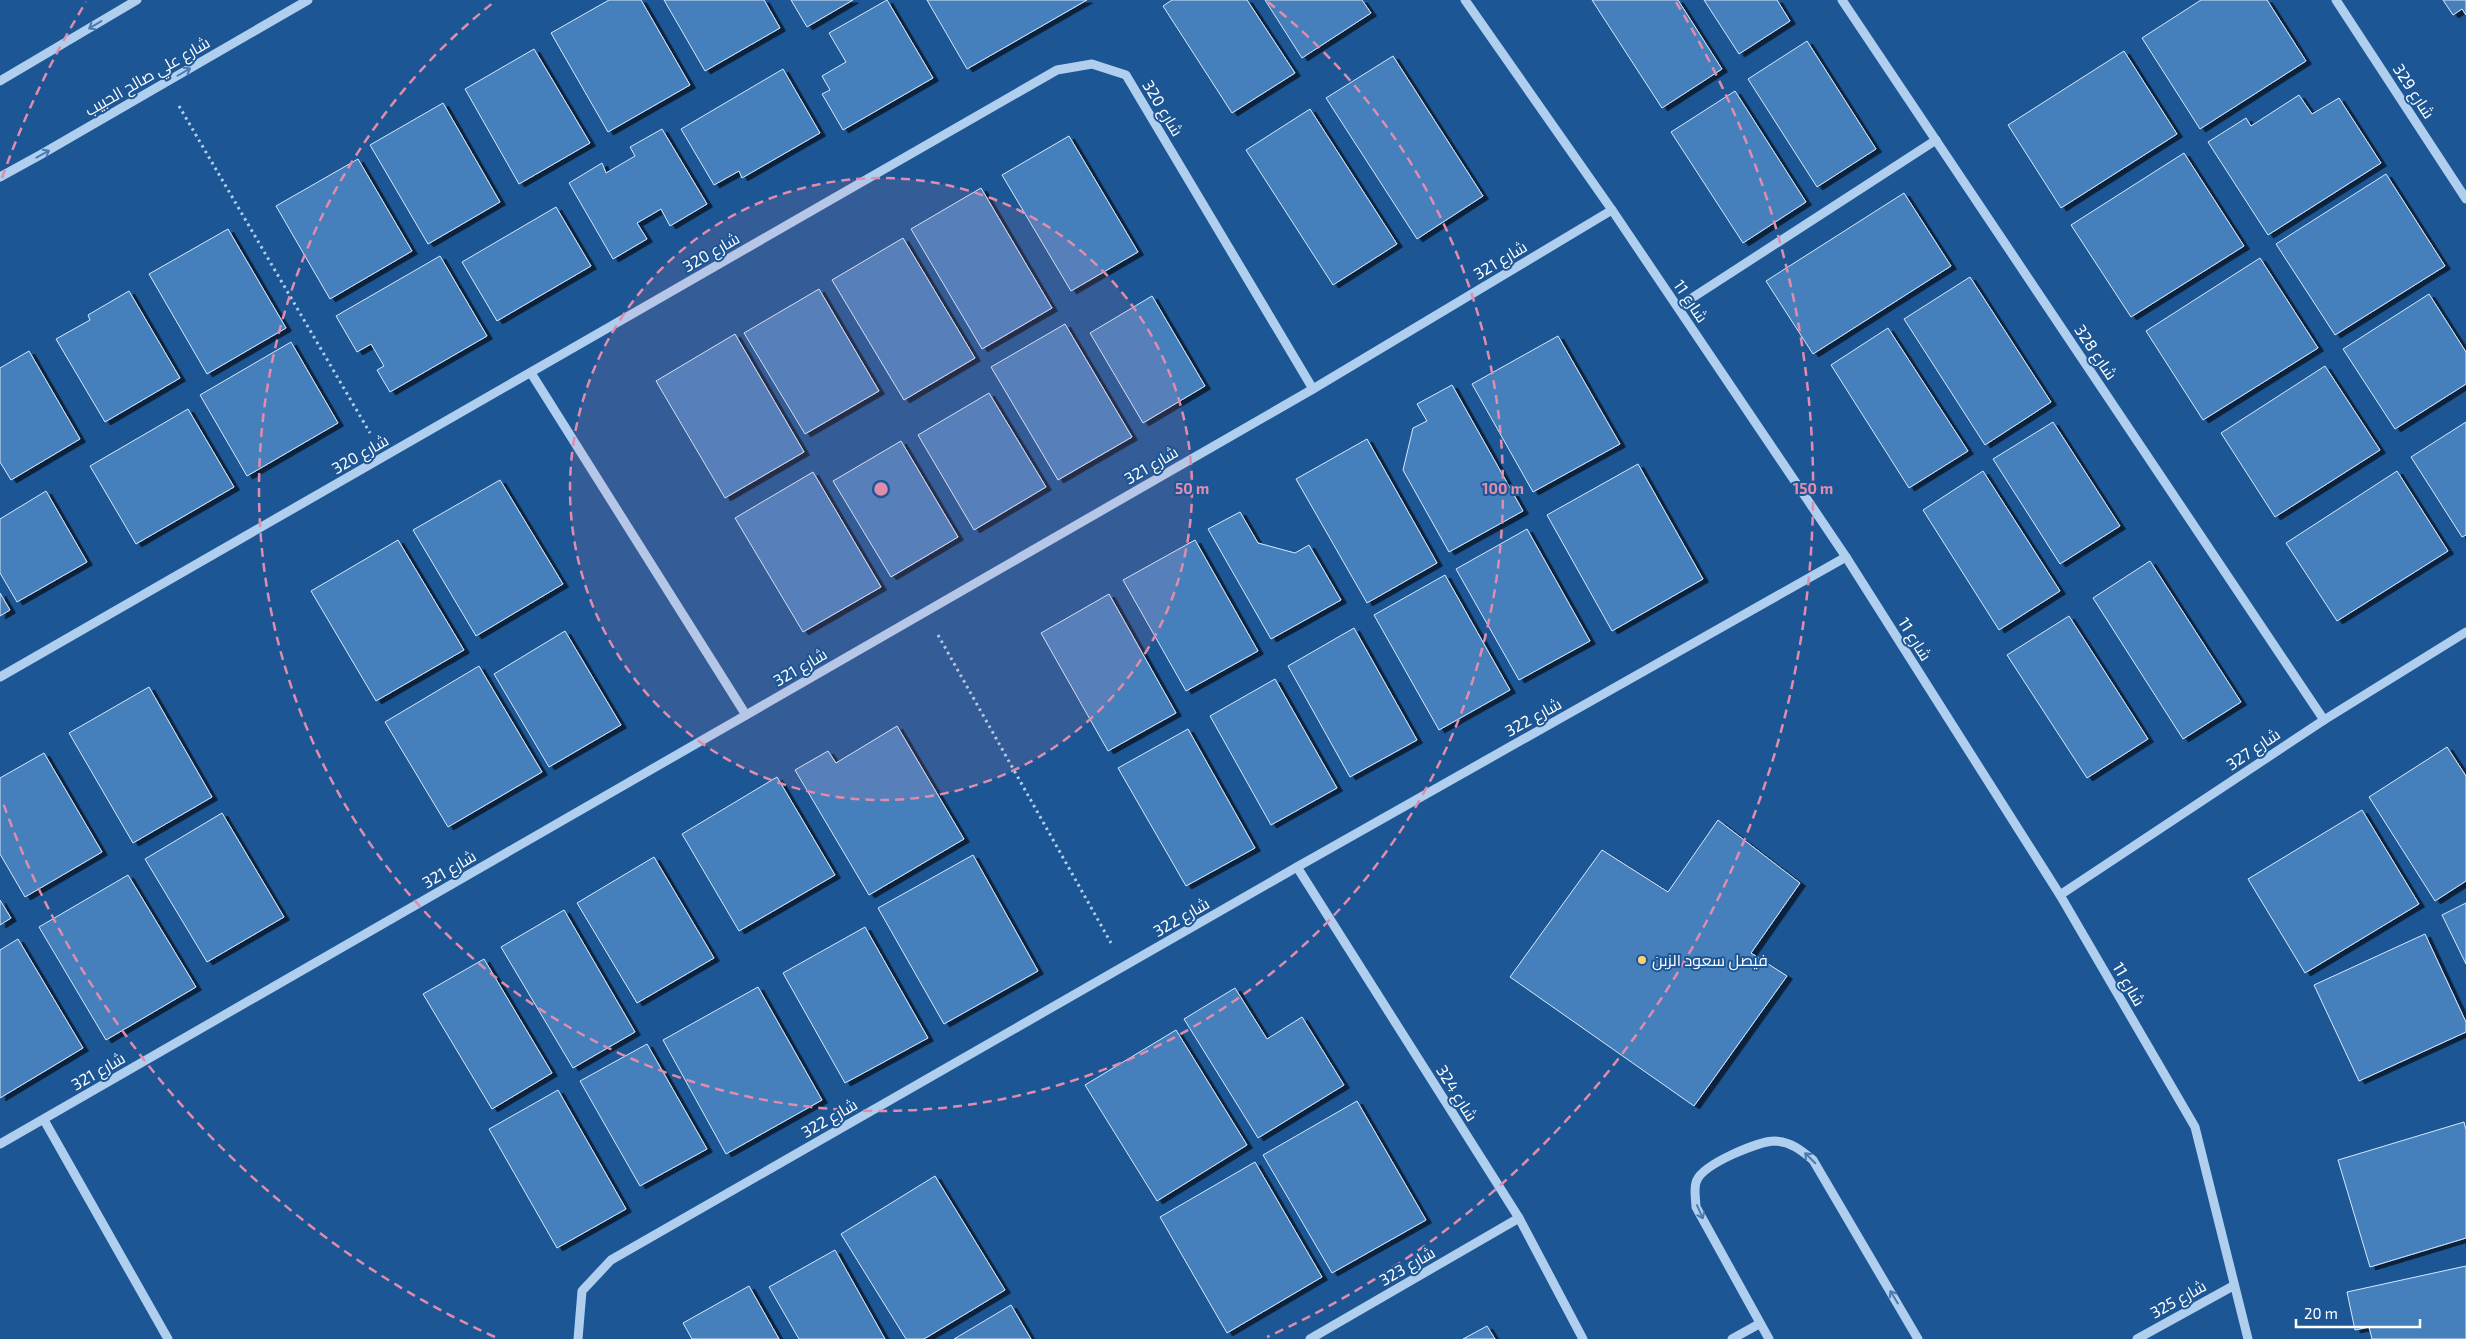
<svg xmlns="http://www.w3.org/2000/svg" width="2466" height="1339" font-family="'Exo 2',Cairo,sans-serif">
<defs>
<filter id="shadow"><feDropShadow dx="5.5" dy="3" stdDeviation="0" flood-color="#0009"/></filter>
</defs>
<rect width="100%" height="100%" fill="#1d5695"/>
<!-- building -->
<g fill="#457fbc" stroke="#d6e8fb" filter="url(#shadow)">
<path d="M609,0H641L690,85L608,132L551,33Z"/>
<path d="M664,0H764L780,28L705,71Z"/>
<path d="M791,0H853L807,27Z"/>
<path d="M887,0L933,78L843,130L822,94L830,90L822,76L846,62L829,33Z"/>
<path d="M927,0H1087L967,69Z"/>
<path d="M1172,0H1247L1295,73L1232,113L1163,6Z"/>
<path d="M1265,0H1362L1371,13L1302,58Z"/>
<path d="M1592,0H1678L1722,69L1662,108Z"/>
<path d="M1704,0H1777L1790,21L1739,54Z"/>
<path d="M2201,0H2267L2306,61L2200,129L2142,38Z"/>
<path d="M2443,0H2466V15L2462,9L2453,15Z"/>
<path d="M1807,41L1876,149L1817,187L1748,79Z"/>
<path d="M534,49L590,143L519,184L465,89Z"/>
<path d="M2124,51L2177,134L2061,208L2008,125Z"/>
<path d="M1393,56L1483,196L1417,239L1326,98Z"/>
<path d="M783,69L820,133L742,178L739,171L714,185L681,129Z"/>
<path d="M1735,91L1806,202L1743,243L1671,132Z"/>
<path d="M2299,95L2312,114L2339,98L2381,163L2268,235L2208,142L2246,118L2251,126Z"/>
<path d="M443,103L500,202L428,244L370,145Z"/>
<path d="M1310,109L1397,244L1333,285L1246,150Z"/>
<path d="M662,129L707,204L670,226L661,209L637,223L647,239L613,259L569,183L602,163L606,173L635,156L630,147Z"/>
<path d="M1069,136L1138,252L1071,291L1002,175Z"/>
<path d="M2184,153L2244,246L2131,317L2071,225Z"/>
<path d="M358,159L412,251L330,299L276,206Z"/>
<path d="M2386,174L2445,266L2335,335L2276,244Z"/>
<path d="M981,188L1052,308L982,349L911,229Z"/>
<path d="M1904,193L1951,266L1813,354L1766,281Z"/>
<path d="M556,207L591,266L497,321L462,262Z"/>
<path d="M228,229L286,328L207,374L149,274Z"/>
<path d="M903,238L975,358L904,400L832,280Z"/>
<path d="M440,256L487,336L390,392L377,370L384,366L371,344L357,352L336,316Z"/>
<path d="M2260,258L2318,348L2203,420L2146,331Z"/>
<path d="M1970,277L2051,402L1985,445L1904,319Z"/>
<path d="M819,289L879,391L805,434L744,333Z"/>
<path d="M129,291L180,378L105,422L56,339L90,320L88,315Z"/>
<path d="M2429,294L2466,352V384L2395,429L2343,349Z"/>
<path d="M1152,296L1205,386L1143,423L1090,333Z"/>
<path d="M1065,324L1132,437L1058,480L991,367Z"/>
<path d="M1888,328L1968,451L1909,488L1831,365Z"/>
<path d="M735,334L804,452L725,498L656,381Z"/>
<path d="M1558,336L1620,444L1533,492L1472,384Z"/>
<path d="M291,342L338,423L247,476L200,395Z"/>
<path d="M29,351L80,439L11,480L0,462V368Z"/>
<path d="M2325,366L2380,450L2275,517L2221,433Z"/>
<path d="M1452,385L1523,511L1449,552L1403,470L1413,428L1427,421L1417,404Z"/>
<path d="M989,393L1046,487L974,530L918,435Z"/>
<path d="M188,409L234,487L136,544L90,466Z"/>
<path d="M2053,422L2120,526L2060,564L1993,459Z"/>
<path d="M2466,422V535L2462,537L2411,457Z"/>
<path d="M1367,439L1437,563L1367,603L1296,479Z"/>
<path d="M901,441L958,537L891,577L833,481Z"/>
<path d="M1638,464L1703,579L1612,631L1547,515Z"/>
<path d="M1983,471L2060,591L1999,630L1923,510Z"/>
<path d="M2397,471L2448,551L2337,621L2286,543Z"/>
<path d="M813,472L881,587L803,632L735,518Z"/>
<path d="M500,480L563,584L476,636L413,530Z"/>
<path d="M46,491L87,562L17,602L0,573V519Z"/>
<path d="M1240,512L1258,543L1295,553L1309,545L1341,600L1271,639L1208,529Z"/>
<path d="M1527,529L1590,641L1519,680L1456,569Z"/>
<path d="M398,540L464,650L376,701L311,591Z"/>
<path d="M1195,540L1258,651L1186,691L1123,580Z"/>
<path d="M2150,561L2241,702L2183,739L2093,598Z"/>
<path d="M1445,575L1510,690L1439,730L1374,615Z"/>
<path d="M0,593L10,610L0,616Z"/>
<path d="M1109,594L1176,713L1108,751L1041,633Z"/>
<path d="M2069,616L2148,739L2087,778L2007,655Z"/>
<path d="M1354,628L1417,740L1350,777L1288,666Z"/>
<path d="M565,631L621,725L549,767L494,674Z"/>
<path d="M479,666L542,772L448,827L385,722Z"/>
<path d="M1275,679L1337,788L1271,825L1210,716Z"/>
<path d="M149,687L212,797L133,843L69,733Z"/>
<path d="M897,726L964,839L869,895L795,770L828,751L836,763Z"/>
<path d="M1188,729L1255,848L1186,886L1118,768Z"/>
<path d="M2447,747L2466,776V881L2435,901L2369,797Z"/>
<path d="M44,753L102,852L25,897L0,854V778Z"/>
<path d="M777,777L835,875L739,931L682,834Z"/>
<path d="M2362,810L2419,904L2305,973L2248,879Z"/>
<path d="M222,813L284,917L207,962L145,859Z"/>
<path d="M1718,820L1800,883L1751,953L1787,976L1694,1106L1510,977L1602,850L1668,892Z"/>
<path d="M973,855L1038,971L944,1024L878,908Z"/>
<path d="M654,857L714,958L637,1003L577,903Z"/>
<path d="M128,875L196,987L106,1040L39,927Z"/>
<path d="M0,900L11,918L0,925Z"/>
<path d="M2466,903V964L2442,915Z"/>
<path d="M564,910L635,1032L573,1068L501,947Z"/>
<path d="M865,927L928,1038L845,1083L783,973Z"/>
<path d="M2425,934L2466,1022V1032L2359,1081L2314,985Z"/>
<path d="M18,939L83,1048L0,1098V950Z"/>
<path d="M484,959L552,1073L492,1109L423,994Z"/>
<path d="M758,987L822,1100L726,1154L663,1040Z"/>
<path d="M1235,988L1267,1039L1302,1017L1344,1085L1258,1138L1184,1019Z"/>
<path d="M1176,1030L1247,1145L1157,1201L1085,1085Z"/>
<path d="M647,1044L707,1149L640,1186L580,1081Z"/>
<path d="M558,1090L626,1209L557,1248L489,1129Z"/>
<path d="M1357,1101L1426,1220L1332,1273L1263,1155Z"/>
<path d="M2464,1122L2466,1130V1238L2370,1267L2338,1160Z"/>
<path d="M1255,1162L1322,1277L1227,1333L1160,1217Z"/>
<path d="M935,1176L1005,1290L924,1339H906L841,1234Z"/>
<path d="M835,1250L885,1339H799L769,1287Z"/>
<path d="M2466,1266V1339H2372L2369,1327L2355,1330L2347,1292Z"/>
<path d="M749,1286L779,1339H692L683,1323Z"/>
<path d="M1011,1305L1031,1339H954Z"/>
<path d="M1487,1326L1495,1339H1463Z"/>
</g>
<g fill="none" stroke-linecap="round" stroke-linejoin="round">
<!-- path -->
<g stroke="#b0cfef" stroke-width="3" stroke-dasharray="2.5 4" stroke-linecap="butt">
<path d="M179,106L370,433"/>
<path d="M938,635L1111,943"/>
</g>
<!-- minor -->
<g stroke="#b0cfef" stroke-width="9">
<path d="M1465,0L1612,210L1846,557L2060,895L2195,1127L2248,1339"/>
<path d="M1842,0L2324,720"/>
<path d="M2336,0L2466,199"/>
<path d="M0,81L137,0"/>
<path d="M0,177L40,155L308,0"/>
<path d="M1678,307L1936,140"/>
<path d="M531,373L746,715"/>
<path d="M0,677L1057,70L1092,64L1126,75L1313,389"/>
<path d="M1297,867L1519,1218L1583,1339"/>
<path d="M2060,895L2324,720L2466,632"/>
<path d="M44,1120L168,1339"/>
<path d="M0,1144L1313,389L1612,210"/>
<path d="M578,1339L582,1291L611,1260L1297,867L1846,557"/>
<path d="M1310,1339L1519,1218"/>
<path d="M1732,1339L1759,1324"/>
<path d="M1769,1339L1696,1207C1696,1200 1693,1187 1697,1180C1704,1164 1758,1141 1775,1141C1791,1142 1801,1150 1813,1160L1918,1339"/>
<path d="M2137,1339L2233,1286"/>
</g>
</g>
<!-- one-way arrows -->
<defs><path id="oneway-shaft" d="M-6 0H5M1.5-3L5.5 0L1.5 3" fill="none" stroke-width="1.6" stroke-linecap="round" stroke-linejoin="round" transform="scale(1.25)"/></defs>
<g stroke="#497ab0">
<use href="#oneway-shaft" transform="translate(95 25) rotate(149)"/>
<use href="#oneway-shaft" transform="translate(184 72) rotate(-30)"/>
<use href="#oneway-shaft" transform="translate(43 154) rotate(-29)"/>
<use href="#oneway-shaft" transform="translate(1810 1158) rotate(-135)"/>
<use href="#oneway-shaft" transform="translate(1700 1212) rotate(66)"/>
<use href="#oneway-shaft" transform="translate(1894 1297) rotate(-121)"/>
</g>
<!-- distance rings -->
<circle cx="881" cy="489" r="311" fill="#e08cad" fill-opacity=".12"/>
<g fill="none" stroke="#e08cad" stroke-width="2.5" stroke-dasharray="9 6">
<circle cx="881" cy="489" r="311"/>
<path d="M1268 2A622 622 0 1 1 494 2"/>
<path d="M495 1337A932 932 0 0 1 2 800M2 178A932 932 0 0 1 86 2M1676 2A932 932 0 0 1 1267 1337"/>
</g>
<!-- markers -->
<circle fill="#fed06f" stroke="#1d5695" stroke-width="2" cx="1642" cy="960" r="5"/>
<g text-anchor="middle" stroke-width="4" stroke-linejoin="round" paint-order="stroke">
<!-- street labels -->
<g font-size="16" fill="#fff" stroke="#1d5695">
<text transform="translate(147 76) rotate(-30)" y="6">شارع علي صالح الحبيب</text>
<text transform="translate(2414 91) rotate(57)" y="6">شارع 329</text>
<text transform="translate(1163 108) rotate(59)" y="6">شارع 320</text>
<text transform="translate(711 252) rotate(-30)" y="6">شارع 320</text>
<text transform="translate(1500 260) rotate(-31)" y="6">شارع 321</text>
<text transform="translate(1691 301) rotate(56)" y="6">شارع 11</text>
<text transform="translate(2096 352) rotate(56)" y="6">شارع 328</text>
<text transform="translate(360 454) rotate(-30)" y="6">شارع 320</text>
<text transform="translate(1151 465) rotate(-30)" y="6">شارع 321</text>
<text transform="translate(1915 639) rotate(58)" y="6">شارع 11</text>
<text transform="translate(800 667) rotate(-30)" y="6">شارع 321</text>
<text transform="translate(1533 717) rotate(-29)" y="6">شارع 322</text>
<text transform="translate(2253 749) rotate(-34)" y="6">شارع 327</text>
<text transform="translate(449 869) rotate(-30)" y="6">شارع 321</text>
<text transform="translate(1181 917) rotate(-30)" y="6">شارع 322</text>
<text transform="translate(2129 984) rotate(60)" y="6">شارع 11</text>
<text transform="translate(98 1071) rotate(-30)" y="6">شارع 321</text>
<text transform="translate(1457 1093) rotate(58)" y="6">شارع 324</text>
<text transform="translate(829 1118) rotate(-30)" y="6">شارع 322</text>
<text transform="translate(1407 1266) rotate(-30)" y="6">شارع 323</text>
<text transform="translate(2178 1299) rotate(-29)" y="6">شارع 325</text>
</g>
<!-- poi labels -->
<g font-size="16" fill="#fff" stroke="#1d5695" text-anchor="start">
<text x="1652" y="966">فيصل سعود الزبن</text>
</g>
</g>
<circle cx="881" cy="489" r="8" fill="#e08cad" stroke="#1d5695" stroke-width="2.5"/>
<g font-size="15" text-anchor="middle" font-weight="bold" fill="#e08cad" stroke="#1d5695" stroke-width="4" stroke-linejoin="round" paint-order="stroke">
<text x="1192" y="494">50 m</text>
<text x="1503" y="494">100 m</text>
<text x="1813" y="494">150 m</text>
</g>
<!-- scale -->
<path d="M2296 1319v8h124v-8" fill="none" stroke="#ffffff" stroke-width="2.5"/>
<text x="2304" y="1319" font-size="15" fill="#ffffff" stroke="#1d5695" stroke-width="4" paint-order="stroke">20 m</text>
</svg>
